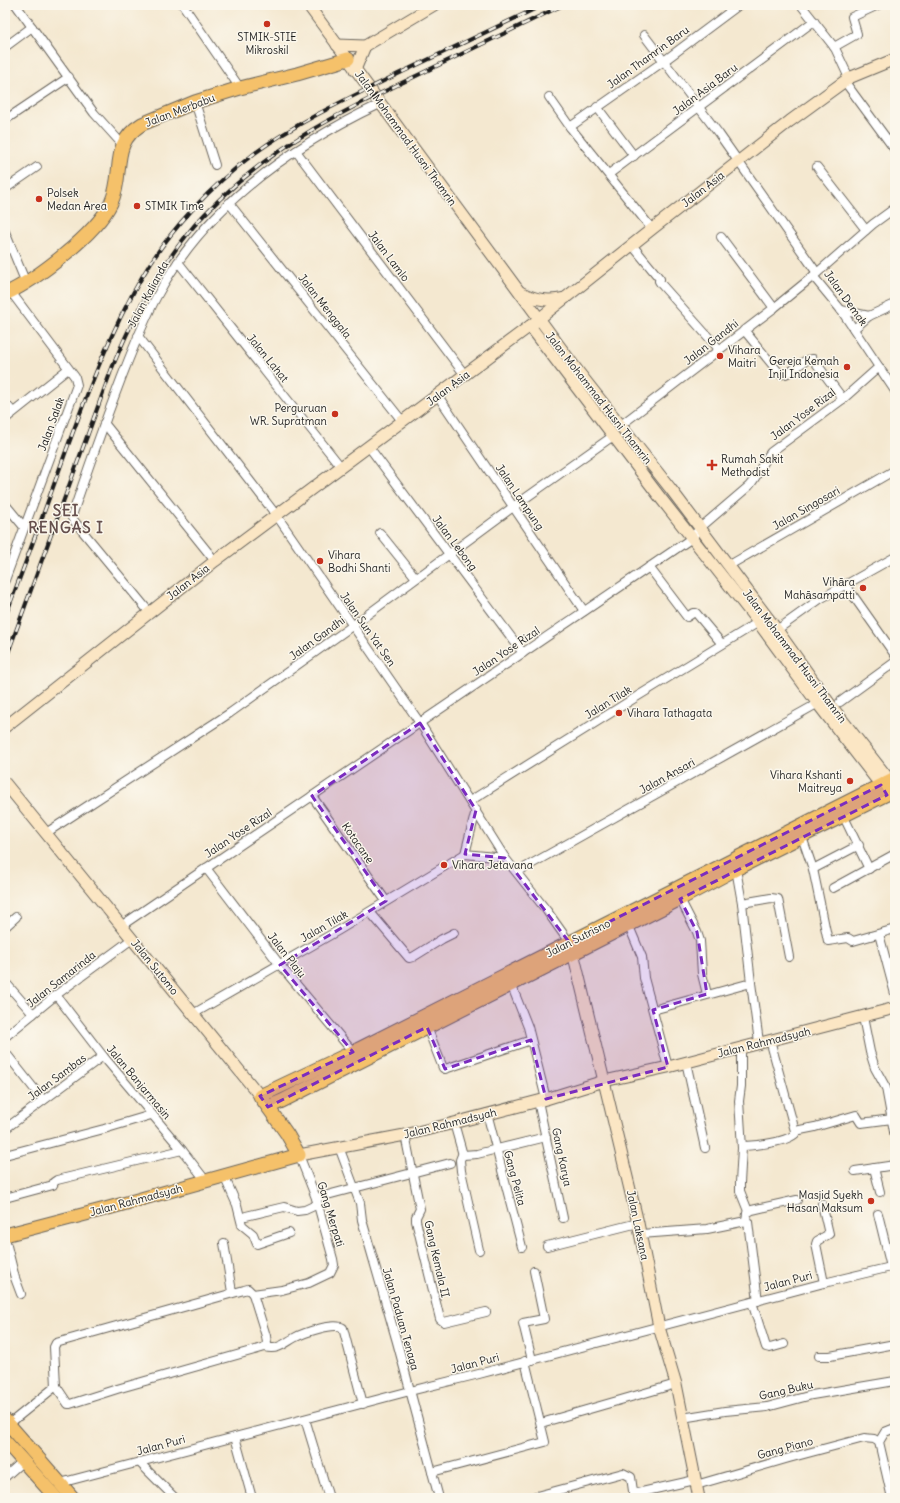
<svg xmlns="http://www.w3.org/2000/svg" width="900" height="1503" font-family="Delius,sans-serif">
<rect width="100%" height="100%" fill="#fbf7ec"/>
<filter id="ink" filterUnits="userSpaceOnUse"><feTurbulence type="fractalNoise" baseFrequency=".025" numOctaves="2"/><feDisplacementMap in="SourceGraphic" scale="8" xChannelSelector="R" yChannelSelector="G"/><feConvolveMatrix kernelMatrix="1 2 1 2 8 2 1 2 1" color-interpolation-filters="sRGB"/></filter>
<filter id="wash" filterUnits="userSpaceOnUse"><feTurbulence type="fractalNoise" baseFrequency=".012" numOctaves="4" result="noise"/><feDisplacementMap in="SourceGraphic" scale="16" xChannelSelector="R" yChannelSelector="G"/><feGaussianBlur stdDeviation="0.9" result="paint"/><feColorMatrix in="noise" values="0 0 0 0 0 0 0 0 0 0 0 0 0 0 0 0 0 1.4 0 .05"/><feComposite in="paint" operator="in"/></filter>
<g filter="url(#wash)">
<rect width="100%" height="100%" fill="#f4e8d0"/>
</g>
<g filter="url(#ink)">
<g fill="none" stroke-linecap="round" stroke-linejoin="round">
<defs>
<g id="street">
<path d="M16,5L94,113L122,144"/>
<path d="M183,5L240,88"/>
<path d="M801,5L835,48L849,78"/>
<path d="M644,35L719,134L817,273"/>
<path d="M5,47L32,27"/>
<path d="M834,47L857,34L852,17L878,5"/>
<path d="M845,82L895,150"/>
<path d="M549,97L570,127L652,229"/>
<path d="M195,102L215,165"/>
<path d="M597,107L634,156"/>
<path d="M5,120L69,77"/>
<path d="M570,127L664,61L739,5"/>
<path d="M296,151L465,375"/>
<path d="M817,167L866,230"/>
<path d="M609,174L814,21"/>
<path d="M5,189L37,167"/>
<path d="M229,203L403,422"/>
<path d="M5,232L26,283"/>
<path d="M721,237L774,308"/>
<path d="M632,245L660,279L659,281L661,284L719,349"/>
<path d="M178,262L341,467"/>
<path d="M813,276L841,310L895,391"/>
<path d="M841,310L869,316"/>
<path d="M854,329L869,316L895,304"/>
<path d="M744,330L780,374C794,376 800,358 813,359L843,399"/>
<path d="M138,336L277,516L420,723L505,858L547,911L569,942"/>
<path d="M438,396L584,611"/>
<path d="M5,403L13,412"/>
<path d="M5,419L68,369"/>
<path d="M104,423L215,561"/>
<path d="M621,425L774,308L817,273L873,224L895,208"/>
<path d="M369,447L523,653"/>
<path d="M5,504L24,527"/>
<path d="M380,533L416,578"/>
<path d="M728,566L895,470"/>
<path d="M649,567L687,617L693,613H696L722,644"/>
<path d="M5,580L77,385L75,377L11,292"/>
<path d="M845,584L895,655"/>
<path d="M150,613L75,522L72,518L73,513C88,468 104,424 121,379C132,351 143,322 157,296C205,207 291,146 380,104"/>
<path d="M774,632L820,599L895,557"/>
<path d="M840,702L895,662"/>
<path d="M312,796L386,901"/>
<path d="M470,801L633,699L762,620"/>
<path d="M844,817L869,869"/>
<path d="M46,833L230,713L352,626L513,507L613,436"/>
<path d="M802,837L813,869L828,941L848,938L853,941L895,929"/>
<path d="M465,854L476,810"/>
<path d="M206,868L280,965L353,1052"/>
<path d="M736,869L742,903L751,983L759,1042"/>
<path d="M813,869L859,845"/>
<path d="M517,872L822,701"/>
<path d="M833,888L895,854"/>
<path d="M680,899L697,932L700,941L702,974L707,994"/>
<path d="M742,903L771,898L778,899L789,957"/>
<path d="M370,912L409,958L413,957L442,939L454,933"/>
<path d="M628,924L642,957L644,978L668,1067"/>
<path d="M121,926L692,538L700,528L749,486C758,476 762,463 771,452L843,399L879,367"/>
<path d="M5,927L16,917"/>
<path d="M879,934L895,994"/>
<path d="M5,982L33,1014"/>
<path d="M511,984L528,1027L546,1099"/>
<path d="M56,995L103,1056L182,1150L206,1181"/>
<path d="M653,1010L751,983"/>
<path d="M193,1014L339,930L465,854L505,858"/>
<path d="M863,1017L870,1052L875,1068L886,1088L895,1137"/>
<path d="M427,1027L443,1068L445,1069L531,1040"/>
<path d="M5,1037L56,995L132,939"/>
<path d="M741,1047V1086L739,1101L742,1148"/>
<path d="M5,1052L43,1100"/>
<path d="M686,1062L705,1148"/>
<path d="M538,1101L563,1218"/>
<path d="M487,1113L522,1247"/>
<path d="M454,1123L463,1155L477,1154L546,1137"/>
<path d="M5,1129L103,1056"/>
<path d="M795,1131L815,1127L856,1115L861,1123L892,1119"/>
<path d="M405,1135L420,1209L416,1217V1221L440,1319L444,1322L486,1312"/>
<path d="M339,1147L360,1203L362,1220L397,1342L439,1498"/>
<path d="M5,1155L104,1129L151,1115"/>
<path d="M462,1155L460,1160L461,1171L479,1250"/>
<path d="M874,1168L880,1192"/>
<path d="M855,1171L895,1165"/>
<path d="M224,1176L237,1205L242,1225L253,1234L257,1244L289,1233"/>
<path d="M354,1188L450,1163"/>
<path d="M5,1198L53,1185L54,1182L57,1180L182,1150"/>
<path d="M316,1198L350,1189"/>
<path d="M822,1204L829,1234L817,1241L816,1244L824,1283"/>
<path d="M748,1211L740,1191V1183L742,1148L744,1146C759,1145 784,1143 795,1134V1131L770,1040"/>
<path d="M878,1214L891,1267"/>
<path d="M246,1216L284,1207L297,1211L305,1210L318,1204"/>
<path d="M641,1234L707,1229L746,1221"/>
<path d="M5,1238L15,1278L21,1294"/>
<path d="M224,1243L232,1292"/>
<path d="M547,1246L638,1223"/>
<path d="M253,1294L282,1290L309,1283L330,1273L334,1265L333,1259L316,1198L299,1155"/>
<path d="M758,1301L748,1222L746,1221L747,1213L752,1210L797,1200"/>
<path d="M752,1302L766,1347L770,1348L784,1344"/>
<path d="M265,1347L267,1343L266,1336L253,1294L248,1289L244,1290L56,1343L54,1347L56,1386L68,1404H70L117,1389L265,1347C277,1351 285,1343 294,1338C303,1333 334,1322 343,1328L363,1404"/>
<path d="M819,1356H830L895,1344"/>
<path d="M532,1360L523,1323L544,1319L534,1271"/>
<path d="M682,1418L725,1411L767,1407L812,1395L895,1381"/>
<path d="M305,1419L329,1498"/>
<path d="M541,1423L676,1384"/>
<path d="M9,1424L56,1386"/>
<path d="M235,1437L252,1498"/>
<path d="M139,1462L175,1498"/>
<path d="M432,1472L545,1442L525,1361"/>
<path d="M5,1477L23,1461"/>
<path d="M60,1483L410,1391L475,1375L824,1283L895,1266"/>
<path d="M696,1485L789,1458L864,1438L874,1439L879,1442"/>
<path d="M633,1494L695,1480"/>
<path d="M529,1498L623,1473L631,1477L634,1498"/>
<path d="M892,1498L879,1442L885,1432L895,1428"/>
</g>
<g id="secondary">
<path d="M308,5L580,374L670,488L777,630L832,707L895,787"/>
<path d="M337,45L365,46L434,5"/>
<path d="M355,70L365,46"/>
<path d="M520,292C536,300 548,302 565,298"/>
<path d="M530,326L659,496L758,622L818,704L886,792"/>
<path d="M5,727L215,561L530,326L652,229L790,121L849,78L895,59"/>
<path d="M5,783L260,1096"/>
<path d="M573,952L638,1223L659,1327L676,1384L699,1498"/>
<path d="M299,1155L405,1135L454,1123L546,1099L604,1081L668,1067L895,1008"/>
</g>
<g id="primary">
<path d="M5,294C36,280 96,234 111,203C125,173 109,144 142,124L195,102L240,88L297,74L348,59"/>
<path d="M268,1107L282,1101L680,899L736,869L895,790"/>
<path d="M5,1235L105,1209L299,1155L287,1134L260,1096L353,1052L895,778"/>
<path d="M5,1420L73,1498"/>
<path d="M5,1441L56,1498"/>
</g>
</defs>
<!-- street casing -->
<use href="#street" stroke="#68635b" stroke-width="10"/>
<!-- secondary casing -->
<use href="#secondary" stroke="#68635b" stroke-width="13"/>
<!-- primary casing -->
<use href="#primary" stroke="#68635b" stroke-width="15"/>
<!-- street -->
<use href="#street" stroke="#fff" stroke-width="8"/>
<!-- secondary -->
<use href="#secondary" stroke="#fbe6c4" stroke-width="11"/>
<!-- primary -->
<use href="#primary" stroke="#f5c16b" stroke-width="13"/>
<defs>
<g id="rail">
<path d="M5,617C26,562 46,507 66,451C88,391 110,332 142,277C169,230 212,185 255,153C299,121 349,98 398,74C446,51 494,28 543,5"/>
<path d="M5,661L112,368C132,319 156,273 189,232C198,220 210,209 220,199C280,142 343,111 416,76C465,52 514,29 563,5"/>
</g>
</defs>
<!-- rail casing -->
<use href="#rail" stroke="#1c1c1c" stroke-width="4"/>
<!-- rail -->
<use href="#rail" stroke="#fbf7ec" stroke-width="2.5" stroke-dasharray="8" stroke-linecap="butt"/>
</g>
</g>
<!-- marked area -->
<path fill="#7b2cbf" fill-opacity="0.2" stroke="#7b2cbf" stroke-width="3" stroke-dasharray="8 5" stroke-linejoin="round" d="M420,723L476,810L465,854L505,858L569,942L881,785L887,795L680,899L697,932L707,994L653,1010L668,1067L546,1099L531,1040L445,1069L427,1027L268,1107L260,1096L353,1052L280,965L386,901L312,796Z"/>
<!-- markers -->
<g fill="#c8321e" stroke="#fbf7ec" stroke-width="1.5">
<circle cx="267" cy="24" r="4"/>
<circle cx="39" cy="199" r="4"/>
<circle cx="137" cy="206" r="4"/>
<circle cx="720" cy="356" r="4"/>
<circle cx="847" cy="367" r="4"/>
<circle cx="335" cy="414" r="4"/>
<path d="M710 459h4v4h4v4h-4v4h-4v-4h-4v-4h4z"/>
<circle cx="320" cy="561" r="4"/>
<circle cx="863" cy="588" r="4"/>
<circle cx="619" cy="713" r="4"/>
<circle cx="850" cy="781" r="4"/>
<circle cx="444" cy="865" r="4"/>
<circle cx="871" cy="1201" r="4"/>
</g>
<g text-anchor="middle" stroke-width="3" stroke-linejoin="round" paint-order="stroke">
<!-- poi labels -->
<g font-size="11" fill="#1c1c1c" stroke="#fbf7ec" text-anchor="start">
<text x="267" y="41" text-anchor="middle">STMIK-STIE<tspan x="267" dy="13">Mikroskil</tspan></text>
<text x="47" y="197">Polsek<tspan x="47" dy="13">Medan Area</tspan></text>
<text x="145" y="210">STMIK Time</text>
<text x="728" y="354">Vihara<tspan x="728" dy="13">Maitri</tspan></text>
<text x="839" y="365" text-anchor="end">Gereja Kemah<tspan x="839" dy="13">Injil Indonesia</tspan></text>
<text x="327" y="412" text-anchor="end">Perguruan<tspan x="327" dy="13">WR. Supratman</tspan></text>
<text x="721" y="463">Rumah Sakit<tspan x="721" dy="13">Methodist</tspan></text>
<text x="328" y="559">Vihara<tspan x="328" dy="13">Bodhi Shanti</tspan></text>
<text x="855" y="586" text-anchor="end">Vihāra<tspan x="855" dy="13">Mahāsampatti</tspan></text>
<text x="627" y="717">Vihara Tathagata</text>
<text x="842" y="779" text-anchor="end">Vihara Kshanti<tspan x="842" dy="13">Maitreya</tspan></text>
<text x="452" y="869">Vihara Jetavana</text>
<text x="863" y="1199" text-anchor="end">Masjid Syekh<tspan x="863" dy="13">Hasan Maksum</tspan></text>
</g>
<!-- street labels -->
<g font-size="11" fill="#1c1c1c" stroke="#fbf7ec">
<text transform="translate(648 57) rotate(-36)" y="4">Jalan Thamrin Baru</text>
<text transform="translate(705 89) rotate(-37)" y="4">Jalan Asia Baru</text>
<text transform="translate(180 110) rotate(-21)" y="4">Jalan Merbabu</text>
<text transform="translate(406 138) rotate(54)" y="4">Jalan Mohammad Husni Thamrin</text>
<text transform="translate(703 189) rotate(-38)" y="4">Jalan Asia</text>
<text transform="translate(389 256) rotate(53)" y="4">Jalan Lamlo</text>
<text transform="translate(148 294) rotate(-62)" y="4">Jalan Kalianda</text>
<text transform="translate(846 298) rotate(54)" y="4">Jalan Demak</text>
<text transform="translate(325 306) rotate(52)" y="4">Jalan Menggala</text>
<text transform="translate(711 342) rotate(-38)" y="4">Jalan Gandhi</text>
<text transform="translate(268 358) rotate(51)" y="4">Jalan Lahat</text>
<text transform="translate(448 388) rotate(-37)" y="4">Jalan Asia</text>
<text transform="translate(599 398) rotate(52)" y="4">Jalan Mohammad Husni Thamrin</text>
<text transform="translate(803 414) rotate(-37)" y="4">Jalan Yose Rizal</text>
<text transform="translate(51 424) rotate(-70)" y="4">Jalan Salak</text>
<text transform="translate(520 497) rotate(56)" y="4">Jalan Lampung</text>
<text transform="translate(806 508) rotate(-30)" y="4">Jalan Singosari</text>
<text transform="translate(455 543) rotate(53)" y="4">Jalan Lebong</text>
<text transform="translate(188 582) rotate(-38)" y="4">Jalan Asia</text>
<text transform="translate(368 629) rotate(55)" y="4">Jalan Sun Yat Sen</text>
<text transform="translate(317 638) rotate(-36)" y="4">Jalan Gandhi</text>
<text transform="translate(506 651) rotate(-34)" y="4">Jalan Yose Rizal</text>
<text transform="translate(795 656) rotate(53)" y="4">Jalan Mohammad Husni Thamrin</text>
<text transform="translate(608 702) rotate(-32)" y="4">Jalan Tilak</text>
<text transform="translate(667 776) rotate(-29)" y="4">Jalan Ansari</text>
<text transform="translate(238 833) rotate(-34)" y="4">Jalan Yose Rizal</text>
<text transform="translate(358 843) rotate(55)" y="4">Kotacane</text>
<text transform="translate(324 926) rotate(-30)" y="4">Jalan Tilak</text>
<text transform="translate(578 938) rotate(-27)" y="4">Jalan Sutrisno</text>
<text transform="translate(287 955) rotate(52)" y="4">Jalan Plaju</text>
<text transform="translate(155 967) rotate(51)" y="4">Jalan Sutomo</text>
<text transform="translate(61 979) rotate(-38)" y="4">Jalan Samarinda</text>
<text transform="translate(764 1042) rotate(-14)" y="4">Jalan Rahmadsyah</text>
<text transform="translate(57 1077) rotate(-37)" y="4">Jalan Sambas</text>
<text transform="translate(139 1082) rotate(50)" y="4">Jalan Banjarmasin</text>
<text transform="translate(450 1123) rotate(-14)" y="4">Jalan Rahmadsyah</text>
<text transform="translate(562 1157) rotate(78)" y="4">Gang Karya</text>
<text transform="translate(515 1178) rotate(75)" y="4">Gang Pelita</text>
<text transform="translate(136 1200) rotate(-15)" y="4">Jalan Rahmadsyah</text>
<text transform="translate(331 1214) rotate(73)" y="4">Gang Merpati</text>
<text transform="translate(638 1225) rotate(78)" y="4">Jalan Laksana</text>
<text transform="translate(437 1259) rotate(77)" y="4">Gang Kemala II</text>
<text transform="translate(788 1281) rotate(-15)" y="4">Jalan Puri</text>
<text transform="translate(401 1319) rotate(74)" y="4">Jalan Paduan Tenaga</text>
<text transform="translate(475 1363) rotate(-15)" y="4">Jalan Puri</text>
<text transform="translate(786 1390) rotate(-13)" y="4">Gang Buku</text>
<text transform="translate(161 1445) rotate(-15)" y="4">Jalan Puri</text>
<text transform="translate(785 1448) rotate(-15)" y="4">Gang Piano</text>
</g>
<!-- district labels -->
<g font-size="15" font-weight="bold" letter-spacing="1" fill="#66504e" stroke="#fbf7ec">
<text x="66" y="516">SEI<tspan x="66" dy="17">RENGAS I</tspan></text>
</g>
</g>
<!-- margin -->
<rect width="900" height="1503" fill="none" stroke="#fbf7ec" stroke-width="20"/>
</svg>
